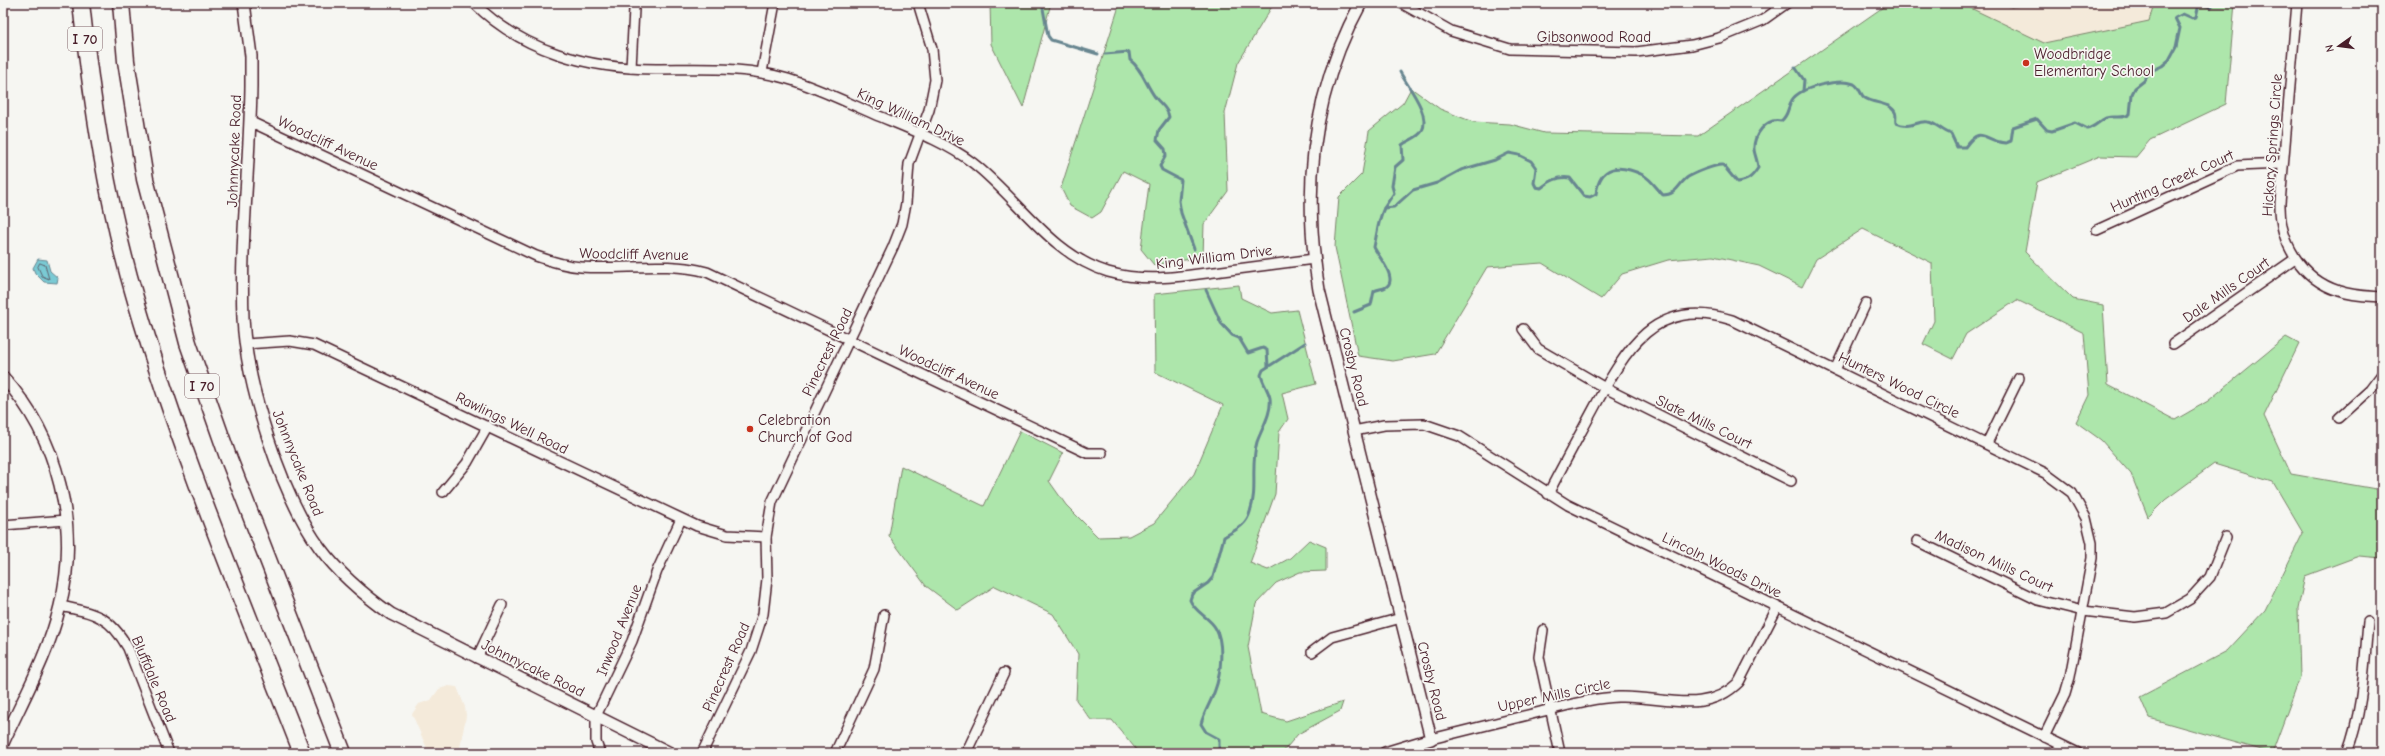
<svg xmlns="http://www.w3.org/2000/svg" width="2385" height="756" font-family="'Comic Neue',sans-serif">
<rect width="100%" height="100%" fill="#f6f6f2"/>
<filter id="ink" filterUnits="userSpaceOnUse"><feTurbulence type="fractalNoise" baseFrequency=".025" numOctaves="2"/><feDisplacementMap in="SourceGraphic" scale="8" xChannelSelector="R" yChannelSelector="G"/><feConvolveMatrix kernelMatrix="1 2 1 2 8 2 1 2 1" color-interpolation-filters="sRGB"/></filter>
<g filter="url(#ink)">
<!-- built -->
<g fill="#f4eada">
<path d="M1899,3H2165L2099,94Z"/>
<path d="M449,686L457,687L465,707L466,716L459,753H429L412,714L419,704L431,700L439,689Z"/>
</g>
<!-- green -->
<g fill="#ade6ab" stroke="#7c826b">
<path d="M990,3H1051L1023,108L991,44Z"/>
<path d="M1120,3H1274L1238,63L1225,113L1228,191L1204,224L1203,257L1154,265L1141,249L1149,184L1123,171L1101,212L1092,218L1070,206L1061,188Z"/>
<path d="M1889,3H1960L2044,43L2149,21L2154,3H2235L2226,104L2150,140L2136,157L2100,156L2037,182L2025,252L2073,299L2103,305L2108,385L2175,420L2208,401L2286,337L2299,344L2264,416L2291,474L2376,489L2382,481V558L2359,556L2305,576L2298,609L2300,677L2272,753L2149,718L2140,697L2227,651L2265,610L2303,533L2273,482L2214,464L2165,500L2148,517L2131,474L2101,440L2076,422L2089,395L2084,333L2017,300L1966,334L1953,359L1923,344L1934,321L1932,263L1863,229L1816,259L1802,287L1759,266L1713,256L1668,260L1622,274L1601,299L1542,263L1487,267L1435,354L1393,361L1358,356L1335,247L1339,197L1362,174L1369,131L1403,103L1411,88L1440,109L1473,122L1510,124L1544,133L1698,136Z"/>
<path d="M2004,3H2032L2011,7Z"/>
<path d="M1239,285L1241,298L1272,313L1297,310L1316,384L1282,393L1288,419L1279,432L1275,494L1250,563L1268,570L1290,558L1309,540L1326,547V571L1300,572L1276,583L1256,604L1248,647L1261,714L1286,721L1343,702L1340,711L1298,734L1282,753H1139L1112,720H1091L1076,700L1078,654L1053,614L995,586L958,610L926,586L889,536L901,466L984,506L1020,431L1063,453L1049,481L1066,505L1098,537L1129,536L1154,523L1194,474L1223,405L1155,372L1154,294Z"/>
</g>
<!-- water -->
<path fill="#7acad4" stroke="#678690" d="M38,259L47,260L50,271L58,278L57,283L44,282L35,273L33,268Z"/>
<g fill="none" stroke-linecap="round" stroke-linejoin="round">
<!-- shore -->
<path stroke="#5d636f" stroke-width="1" d="M40,263L45,265L49,279L42,276L38,267Z"/>
<!-- stream -->
<g stroke="#678690" stroke-width="3">
<path d="M1042,3L1048,36L1051,40L1098,54"/>
<path d="M1105,54L1129,52L1130,60C1142,69 1146,85 1155,97C1160,104 1168,108 1169,117L1159,130L1157,140L1165,149L1166,155L1160,166L1162,170L1181,180L1179,201L1181,213L1194,249"/>
<path d="M1795,67L1804,80L1803,91"/>
<path d="M1384,208L1394,193L1392,186L1395,167L1403,160L1402,145C1408,140 1418,138 1422,131C1431,114 1408,87 1400,72"/>
<path d="M1206,290L1221,323L1232,335L1239,338L1248,353L1263,348L1267,350L1268,366"/>
<path d="M1354,312L1371,305L1374,291C1378,289 1383,289 1386,287C1399,279 1377,255 1374,247C1377,234 1378,220 1384,208L1394,207L1413,190L1437,183L1461,170L1495,160L1509,153L1519,155L1531,161L1536,168L1534,183L1536,187L1541,188C1550,181 1558,176 1570,178L1584,196L1590,197L1596,194C1600,164 1620,164 1643,175C1651,179 1657,189 1663,195C1677,195 1678,184 1688,177C1695,173 1716,164 1723,165L1737,182C1748,181 1752,177 1758,168C1758,162 1755,156 1754,150C1753,136 1766,117 1781,121C1789,115 1787,108 1792,100C1800,87 1840,78 1854,84C1860,87 1860,95 1865,98C1874,104 1889,102 1895,112C1897,115 1895,119 1896,123C1911,130 1916,120 1928,122C1936,123 1942,131 1951,134L1957,147H1965C1982,124 1983,141 2006,143L2011,141L2013,127L2037,119L2047,130L2052,131L2075,123L2087,129C2095,127 2099,121 2106,118C2115,115 2122,120 2130,114L2132,94L2135,88L2144,81L2149,72L2162,66L2169,60L2176,47L2180,28L2175,18L2183,14L2192,18L2196,17L2199,4L2211,7L2214,3"/>
<path d="M1219,753V739L1206,732L1201,724C1204,712 1211,702 1215,690C1221,674 1224,644 1216,629C1210,617 1195,613 1190,600L1192,594L1208,583L1213,577L1224,537C1235,530 1246,526 1250,512C1258,489 1250,466 1257,442C1262,428 1272,413 1270,398C1268,389 1263,384 1261,375L1263,370L1305,343"/>
</g>
<defs>
<g id="minor">
<path d="M474,3C522,51 589,69 656,69C701,69 745,66 788,79C818,88 846,102 874,114C907,128 944,141 973,163C1018,198 1051,255 1108,272C1146,283 1184,276 1222,271C1253,267 1283,263 1314,259"/>
<path d="M1401,3L1451,31L1510,49L1636,52L1692,45L1719,38L1763,20L1787,3"/>
<path d="M2297,3L2280,203C2279,242 2301,279 2339,291C2353,296 2368,296 2382,297"/>
<path d="M631,68L634,9"/>
<path d="M762,72L775,3"/>
<path d="M251,122L536,256C550,261 565,266 581,267C623,270 666,261 707,272L1087,453H1102"/>
<path d="M2097,230L2237,166L2283,164"/>
<path d="M1523,329L1538,349L1605,388L1791,481"/>
<path d="M246,344L290,341L314,345L697,526L727,535L766,537"/>
<path d="M2173,344L2295,259"/>
<path d="M1835,370L1866,303"/>
<path d="M2339,418L2370,390L2382,374"/>
<path d="M1354,431L1384,425L1424,424L1459,436L1568,505L2078,753"/>
<path d="M1987,443L2019,378"/>
<path d="M443,492L467,463L488,426"/>
<path d="M1548,494C1563,465 1579,436 1594,408C1626,349 1655,296 1732,320L2045,473L2072,493L2086,518L2092,543V558L2070,677L2065,694L2044,737"/>
<path d="M3,525L66,520"/>
<path d="M1917,541L2038,600L2083,611L2135,617L2166,613L2190,599L2210,577L2226,537"/>
<path d="M60,606C95,613 110,616 128,648L169,753"/>
<path d="M1543,630L1539,657L1560,753"/>
<path d="M1312,652L1332,637L1401,618"/>
<path d="M477,658L502,605"/>
<path d="M1431,739C1467,730 1504,721 1540,712C1566,706 1591,698 1618,697C1661,695 1704,717 1739,682L1777,608"/>
<path d="M600,753L596,742V716L632,641L657,571L681,519"/>
<path d="M702,753L751,651L763,614L767,579L766,537L772,502L893,247L902,224L906,203L909,164L929,110L935,80L932,49L918,3"/>
<path d="M835,753L874,669L884,615"/>
<path d="M966,753L1004,673"/>
<path d="M2347,753C2363,711 2364,667 2368,622"/>
</g>
<g id="tertiary">
<path d="M244,3L251,56V86C250,163 240,241 243,318C246,384 281,495 320,548C340,575 364,595 391,614L670,753"/>
<path d="M1361,3C1312,92 1302,191 1319,290L1431,739L1385,753"/>
<path d="M3,377C59,438 80,527 60,606C49,653 23,699 3,743"/>
</g>
<g id="motorway">
<path d="M81,3C92,104 107,204 136,301C181,455 244,604 302,753"/>
<path d="M121,3L126,61L145,179L188,343L227,454L343,753"/>
</g>
</defs>
<!-- minor casing -->
<use href="#minor" stroke="#4a1f2b" stroke-width="12"/>
<!-- tertiary casing -->
<use href="#tertiary" stroke="#4a1f2b" stroke-width="14"/>
<!-- motorway casing -->
<use href="#motorway" stroke="#4a1f2b" stroke-width="19"/>
<!-- minor -->
<use href="#minor" stroke="#f6f6f2" stroke-width="9"/>
<!-- tertiary -->
<use href="#tertiary" stroke="#f6f6f2" stroke-width="11"/>
<!-- motorway -->
<use href="#motorway" stroke="#f6f6f2" stroke-width="16"/>
</g>
</g>
<!-- markers -->
<g fill="#c8321e" stroke="#f6f6f2" stroke-width="1.5">
<circle cx="2026" cy="63" r="4"/>
<circle cx="750" cy="429" r="4"/>
</g>
<g text-anchor="middle" stroke-width="3.5" stroke-linejoin="round" paint-order="stroke">
<!-- shield labels -->
<g fill="#f6f6f2" stroke="#7e6067" stroke-width="1">
<rect x="68" y="27" width="34" height="24" rx="3"/>
<rect x="185" y="374" width="34" height="24" rx="3"/>
</g>
<g font-size="14" font-weight="bold" fill="#4a1f2b">
<text x="85" y="44">I 70</text>
<text x="202" y="391">I 70</text>
</g>
<!-- street labels -->
<g font-size="15" fill="#4a1f2b" stroke="#f6f6f2">
<text x="1594" y="42">Gibsonwood Road</text>
<text transform="translate(911 117) rotate(25)" y="5">King William Drive</text>
<text transform="translate(328 143) rotate(25)" y="5">Woodcliff Avenue</text>
<text transform="translate(2272 145) rotate(-86)" y="5">Hickory Springs Circle</text>
<text transform="translate(234 151) rotate(-88)" y="5">Johnnycake Road</text>
<text transform="translate(2172 181) rotate(-24)" y="5">Hunting Creek Court</text>
<text transform="translate(634 254) rotate(1)" y="5">Woodcliff Avenue</text>
<text transform="translate(1214 257) rotate(-7)" y="5">King William Drive</text>
<text transform="translate(2226 290) rotate(-35)" y="5">Dale Mills Court</text>
<text transform="translate(827 352) rotate(-64)" y="5">Pinecrest Road</text>
<text transform="translate(1354 367) rotate(76)" y="5">Crosby Road</text>
<text transform="translate(949 372) rotate(25)" y="5">Woodcliff Avenue</text>
<text transform="translate(1899 385) rotate(26)" y="5">Hunters Wood Circle</text>
<text transform="translate(1704 422) rotate(26)" y="5">Slate Mills Court</text>
<text transform="translate(512 423) rotate(26)" y="5">Rawlings Well Road</text>
<text transform="translate(298 463) rotate(68)" y="5">Johnnycake Road</text>
<text transform="translate(1994 561) rotate(25)" y="5">Madison Mills Court</text>
<text transform="translate(1722 565) rotate(26)" y="5">Lincoln Woods Drive</text>
<text transform="translate(619 630) rotate(-68)" y="5">Inwood Avenue</text>
<text transform="translate(726 667) rotate(-66)" y="5">Pinecrest Road</text>
<text transform="translate(533 668) rotate(26)" y="5">Johnnycake Road</text>
<text transform="translate(154 679) rotate(67)" y="5">Bluffdale Road</text>
<text transform="translate(1432 681) rotate(76)" y="5">Crosby Road</text>
<text transform="translate(1554 695) rotate(-12)" y="5">Upper Mills Circle</text>
</g>
<!-- poi labels -->
<g font-size="15" fill="#4a1f2b" stroke="#f6f6f2" text-anchor="start">
<text x="2034" y="59">Woodbridge<tspan x="2034" dy="17">Elementary School</tspan></text>
<text x="758" y="425">Celebration<tspan x="758" dy="17">Church of God</tspan></text>
</g>
</g>
<!-- margin -->
<rect width="2385" height="756" fill="none" stroke="#f6f6f2" stroke-width="16"/>
<rect x="8" y="8" width="2369" height="740" fill="none" stroke="#4a1f2b" stroke-width="1.5" filter="url(#ink)"/>
<!-- north arrow -->
<g transform="translate(2339 46) rotate(256)" stroke="#f6f6f2" stroke-width="3" paint-order="stroke">
<path d="M0-3L7 15L0 10L-7 15Z" fill="#4a1f2b"/>
<text y="-6" font-size="11" font-weight="bold" text-anchor="middle" fill="#4a1f2b">N</text>
</g>
</svg>
